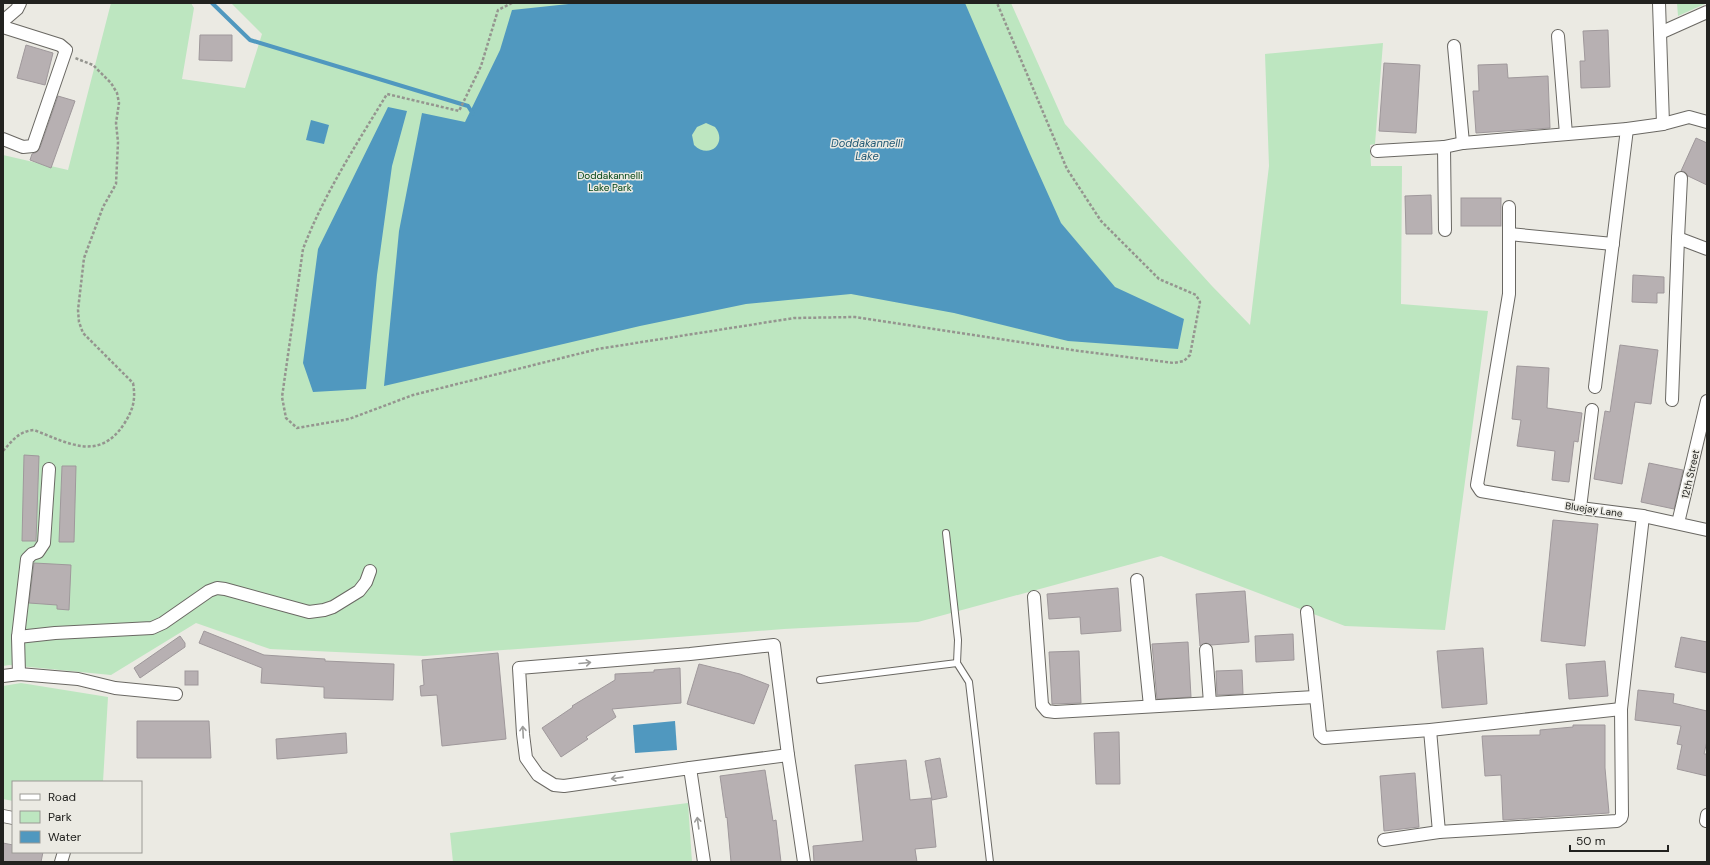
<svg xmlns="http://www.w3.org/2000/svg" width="1710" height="865" font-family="'DM Sans',sans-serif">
<rect width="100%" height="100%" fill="#ebeae3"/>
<!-- green -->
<g fill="#bde6c0">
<path d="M111,3H191L194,8L182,79L245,88L262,34L231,3H1011L1065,124L1212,286L1250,325L1269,166L1265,54L1383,43L1375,144L1370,145L1371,166H1402L1401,304L1488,311L1445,630L1345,626L1161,556L918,622L784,629L424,656L270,649L196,623L111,675L9,665L3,666V155L68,170Z"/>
<path d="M1677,3H1707L1678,16Z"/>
<path d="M21,683L108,697L103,782H13V801L3,799V686Z"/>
<path d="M688,803L692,862H453L450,833Z"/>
</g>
<!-- water -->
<g fill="#5098bf" fill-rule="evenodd">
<path d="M578,3H965L1030,154L1061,223L1115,287L1184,319L1178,349L1068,341L954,313L851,294L746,304L640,326L384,386L399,231L422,113L465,122L500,50L512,10ZM706,123L715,127C728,143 709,160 694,145L692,135L697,127Z"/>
<path d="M388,107L407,111L392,166L377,275L366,389L313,392L303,363L318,249Z"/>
<path d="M311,120L329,125L324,144L306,140Z"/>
<path d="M675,721L677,750L635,753L633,725Z"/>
</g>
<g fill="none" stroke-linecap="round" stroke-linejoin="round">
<!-- stream -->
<path stroke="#5098bf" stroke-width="4" d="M212,3L250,40L468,106L473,114"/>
</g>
<!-- building -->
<g fill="#b7b0b2" stroke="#9f989b">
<path d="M1608,30L1610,87L1581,88L1580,61H1585L1583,31Z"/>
<path d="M200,35H232V61L199,60Z"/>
<path d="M26,45L53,53L45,85L17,78Z"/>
<path d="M1384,63L1420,65L1416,133L1379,131Z"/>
<path d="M1507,64L1508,78L1548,76L1550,128L1476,133L1473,91H1479L1478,65Z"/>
<path d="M58,96L75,101L51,168L30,160L32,154L37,152L40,148Z"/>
<path d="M1696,138L1707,143V185L1688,176L1685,172L1681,171Z"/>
<path d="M1431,195L1432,234H1406L1405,196Z"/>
<rect x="1461" y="198" width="40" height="28"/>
<path d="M1633,275L1664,277V293H1657V303L1632,302Z"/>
<path d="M1620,345L1658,350L1651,404L1635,402L1622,484L1594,479L1605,411L1610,412Z"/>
<path d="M1517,366L1549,368L1547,408L1582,413L1578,442L1574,441L1569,482L1552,480L1555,451L1517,446L1521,420L1512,419Z"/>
<path d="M24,455L39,456L36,541H22Z"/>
<path d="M1649,463L1683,470L1674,509L1641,502Z"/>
<path d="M62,466H76L74,542H59Z"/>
<path d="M1553,520L1598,524L1585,646L1541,641Z"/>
<path d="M34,563L71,565L69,610L57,609V605L29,603Z"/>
<path d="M1118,588L1121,631L1081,634L1080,617L1049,619L1047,594Z"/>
<path d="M1245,591L1249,642L1211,645L1206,643L1200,646L1196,594Z"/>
<path d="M204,631L264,655L325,659V661L394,664L393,700L324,698V687L261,683L262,668L199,643Z"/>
<path d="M1293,634L1294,660L1256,662L1255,636Z"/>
<path d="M180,636L185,643V647L140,678L134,668Z"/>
<path d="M1681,637L1707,642V673L1675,667Z"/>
<path d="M1188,642L1191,697L1157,699L1152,644Z"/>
<path d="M1483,648L1487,704L1442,708L1437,651Z"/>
<path d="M1079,651L1081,703L1052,704L1049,652Z"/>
<path d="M498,653L506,739L442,746L437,695L421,696L420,686L424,685L422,660Z"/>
<path d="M1605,661L1608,696L1569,699L1566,664Z"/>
<path d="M699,664L740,674L769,685L754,724L687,704Z"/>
<path d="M680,668L681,703L612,709L616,717L586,737L588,739L561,757L542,728L573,707L572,706L615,680V674L654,672V670Z"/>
<path d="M1242,670L1243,694L1217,695L1216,671Z"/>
<rect x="185" y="671" width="13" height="14"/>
<path d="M1638,690L1674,694L1673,703L1707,711V741L1704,754H1707V776L1677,769L1682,745L1677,744L1681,726L1635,720Z"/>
<path d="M137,721H209L211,758H137Z"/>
<path d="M1573,725H1605V768L1609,813L1503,820L1501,775L1485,776L1482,736L1540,735V730L1573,727Z"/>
<path d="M1119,732L1120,784H1096L1094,733Z"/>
<path d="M346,733L347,753L277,759L276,739Z"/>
<path d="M940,758L947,797L932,800L925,761Z"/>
<path d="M906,760L910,800L931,798L936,847L915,849L917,862H814L813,846L863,841L855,765Z"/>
<path d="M765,770L773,821L776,820L781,862H731L727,817L726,818L720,776Z"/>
<path d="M1415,773L1419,827L1384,831L1380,776Z"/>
<path d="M3,843L13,845V852H43L41,862H3Z"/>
</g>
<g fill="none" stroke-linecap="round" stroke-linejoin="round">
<defs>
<g id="service">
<path d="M946,533L958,640L957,663"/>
<path d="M820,680L957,663L969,682L990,862"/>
</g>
<g id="minor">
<path d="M1659,3L1663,124"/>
<path d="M3,21L17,9L20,3"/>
<path d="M3,27L60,45L66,50L33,146L23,147L3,139"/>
<path d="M1660,33L1707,12"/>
<path d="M1558,36L1566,134"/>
<path d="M1454,46L1463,143"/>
<path d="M1444,147L1445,230"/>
<path d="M1377,151L1444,147L1463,143L1627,129L1663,124L1689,117L1707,122"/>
<path d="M1509,207V294L1477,485L1481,491L1580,508L1643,516L1707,530"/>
<path d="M1509,234L1613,244"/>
<path d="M1678,238L1681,178"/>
<path d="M1595,387L1627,129"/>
<path d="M1672,400L1678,238L1707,249"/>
<path d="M1580,508L1592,410"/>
<path d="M1678,523L1707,401"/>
<path d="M1137,580L1150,706"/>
<path d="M1034,597L1042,705L1047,711L1055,712L1315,697"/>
<path d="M1307,612L1320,734L1324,738L1430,730L1621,709"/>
<path d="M18,637L55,633L152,628L163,623L209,591L217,588L225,589L309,612L324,610L333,607L359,591L366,582L370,571"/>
<path d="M1206,650L1210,703"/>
<path d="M19,674L18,637L27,559L32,554L38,552L44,543L49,469"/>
<path d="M3,676L19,674L78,679L115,688L176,694"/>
<path d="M1430,730L1439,832L1617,821L1621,818L1622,815L1621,709L1643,516"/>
<path d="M690,768L788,755"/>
<path d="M3,816L13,818"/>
<path d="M1706,821L1707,815"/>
<path d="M1384,840L1439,832"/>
<path d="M61,862L64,852"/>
<path d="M704,862L690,768L564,786L554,785L538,775L526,758L523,734L519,668L690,654L774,645L788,755L804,862"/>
</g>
</defs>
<!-- service casing -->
<use href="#service" stroke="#6a6863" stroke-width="8"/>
<!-- minor casing -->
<use href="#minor" stroke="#6a6863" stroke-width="14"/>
<!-- path -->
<g stroke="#95958f" stroke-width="2.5" stroke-dasharray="3 2" stroke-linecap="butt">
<path d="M512,3L498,10L481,66L459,111L387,94C356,145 324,194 303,249L282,397L286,418L297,428L349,419L413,395L598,349L794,318L855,317L1079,351L1174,363L1184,361L1190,355L1200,302L1196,295L1159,279L1101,221L1067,169L997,3"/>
<path d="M3,451C12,441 19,431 34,430C68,443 99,462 124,424C133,410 136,400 133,383L83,333L79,322L78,310L84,258L103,207L116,184L118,142L116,123L119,103L117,93L111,83L93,65L75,58"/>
</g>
<!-- service -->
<use href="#service" stroke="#fff" stroke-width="6"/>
<!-- minor -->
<use href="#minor" stroke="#fff" stroke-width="12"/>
</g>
<!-- one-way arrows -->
<defs><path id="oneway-shaft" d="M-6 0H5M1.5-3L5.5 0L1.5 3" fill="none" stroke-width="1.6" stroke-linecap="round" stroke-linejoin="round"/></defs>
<g stroke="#9c9c9a">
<use href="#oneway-shaft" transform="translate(585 663) rotate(-5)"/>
<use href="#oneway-shaft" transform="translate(523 732) rotate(-93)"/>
<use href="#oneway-shaft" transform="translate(617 778) rotate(172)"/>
<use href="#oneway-shaft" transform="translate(698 823) rotate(-98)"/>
</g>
<g text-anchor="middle" stroke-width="3" stroke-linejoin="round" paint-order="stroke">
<!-- park labels -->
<g font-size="10" fill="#014315" stroke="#ebeae3">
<text x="610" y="179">Doddakannelli<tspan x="610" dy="12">Lake Park</tspan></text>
</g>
<!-- street labels -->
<g font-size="10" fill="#22221f" stroke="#ebeae3">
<text transform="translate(1690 474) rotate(-77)" y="4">12th Street</text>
<text transform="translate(1594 509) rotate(8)" y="4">Bluejay Lane</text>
</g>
<!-- water labels -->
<g font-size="11" font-style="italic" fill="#225a75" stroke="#ebeae3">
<text x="867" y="147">Doddakannelli<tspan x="867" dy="13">Lake</tspan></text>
</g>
</g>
<!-- border -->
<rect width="1710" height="865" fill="none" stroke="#22221f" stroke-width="8"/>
<!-- legend -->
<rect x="12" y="781" width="130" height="72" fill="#ebeae3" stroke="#9b9a95"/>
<rect x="20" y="794" width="20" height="6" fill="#ffffff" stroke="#9b9a95"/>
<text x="48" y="801" font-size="12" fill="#22221f">Road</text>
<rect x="20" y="811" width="20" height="12" fill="#bde6c0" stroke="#9b9a95"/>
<text x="48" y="821" font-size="12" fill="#22221f">Park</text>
<rect x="20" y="831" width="20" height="12" fill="#5098bf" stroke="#9b9a95"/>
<text x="48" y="841" font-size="12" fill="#22221f">Water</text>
<!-- scale -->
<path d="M1570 845v6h98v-6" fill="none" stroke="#22221f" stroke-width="2"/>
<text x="1576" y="845" font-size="12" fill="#22221f" stroke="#ebeae3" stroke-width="3" paint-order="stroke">50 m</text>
</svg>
